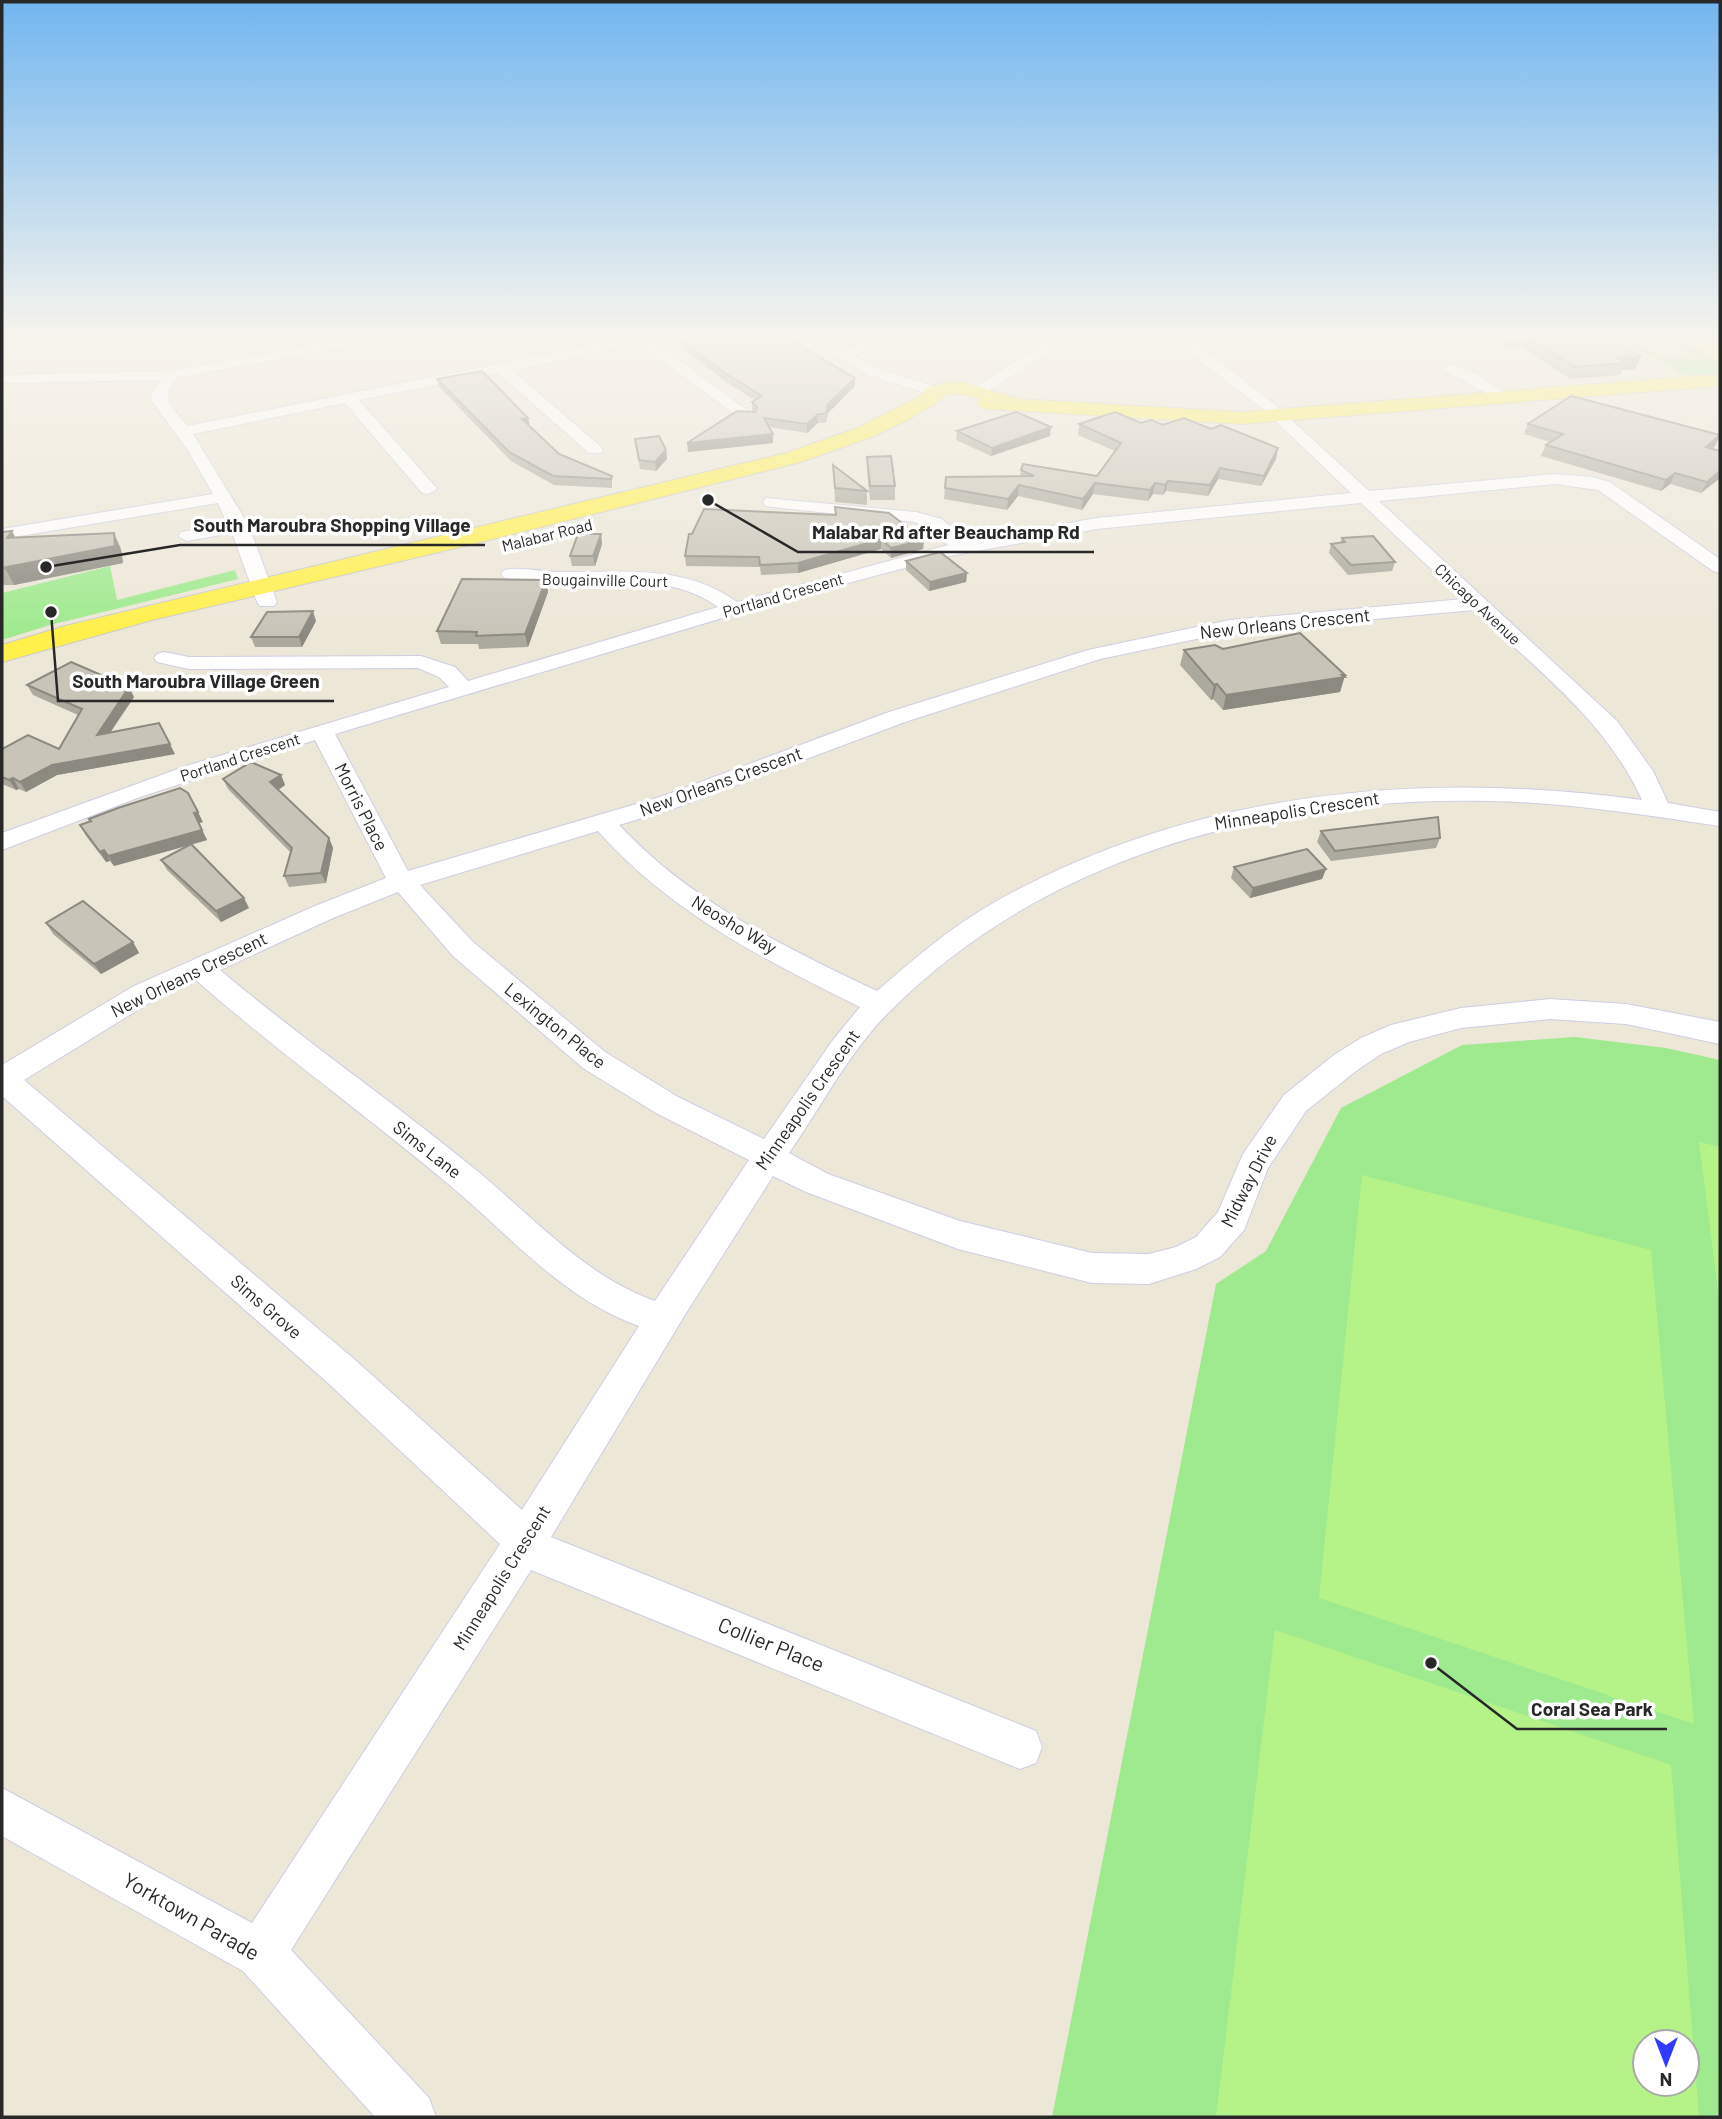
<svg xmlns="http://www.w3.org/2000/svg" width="1722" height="2119" font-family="Barlow,sans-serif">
<rect width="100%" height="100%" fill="#ede7d8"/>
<!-- green -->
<g fill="#9fea8e" fill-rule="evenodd">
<path d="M1615,337H1628L1667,359L1695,356L1661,337H1673L1720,363V375H1684Z"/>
<path d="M110,566L117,600L235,570L238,579L50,625L2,640V593Z"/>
<path d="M1575,1037L1666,1048L1720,1060V2117H1052L1216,1284L1266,1251L1341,1108L1462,1045ZM1645,2042H1687V2084H1645Z"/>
</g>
<!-- pitch -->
<g fill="#b5f388" fill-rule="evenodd">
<path d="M1699,1142L1720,1147V1306Z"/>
<path d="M1362,1175L1651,1250L1694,1724L1319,1598Z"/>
<path d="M1275,1630L1671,1765L1699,2117H1216ZM1645,2042H1687V2084H1645Z"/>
</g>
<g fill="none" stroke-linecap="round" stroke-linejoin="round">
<defs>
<g id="minor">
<path d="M358,337H388L381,341L175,378C161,404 171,404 187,426L633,337H661L653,341L755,416L753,419H741L639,344L512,370L601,447L603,450L601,453H589L498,373L359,400L434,485L437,489L428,494L422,493L345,403L193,434L249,526L277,602L274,606H260L257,602L232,533L187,541L178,536L181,532L227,523L218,503L2,539V529L213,494L187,449L152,401L151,394L160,380L2,383V375L170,371Z"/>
<path d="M802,337H819L843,350L883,337H904L902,340L853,355L878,369L940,388L943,391L935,396L868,375Z"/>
<path d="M1043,337H1057L1044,356L983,394H973L970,391L973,388L1034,350Z"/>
<path d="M1175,337H1189L1273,403L1369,491L1555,474L1592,477L1610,482L1720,559V573L1713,571L1598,490L1555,484L1379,501L1617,721L1653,771L1668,803L1720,812V826C1643,815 1566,802 1488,801C1272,796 1042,856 887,1014C848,1054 821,1107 789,1153L828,1174L960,1221L1092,1253L1149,1254L1176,1247L1196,1237L1218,1212L1243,1154L1284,1095L1334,1055L1361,1038L1391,1025L1461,1008L1550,999L1626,1004L1720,1022V1044L1626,1024L1550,1019L1461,1028L1409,1042L1381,1054L1356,1071L1306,1111L1268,1168L1244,1230L1220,1257L1196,1269L1149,1284L1092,1283L958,1249L806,1192L773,1176L686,1313L551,1537L1036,1731L1042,1747L1036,1763L1020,1769L531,1570L291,1950L429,2098L436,2117H375L243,1971L2,1836V1788L252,1923L500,1544L328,1383L2,1096V1065L134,986L315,906L386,878L315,740L140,797L2,850V833L189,765L449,687L439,677L418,668L189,669L157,662L154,658L157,654L164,652L189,657L421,656L455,667L468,681L718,607C656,562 574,596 504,578L501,574L504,570C520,566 541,572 558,572C620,573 683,563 737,602L948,545L930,527L914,522L772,507L766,506L763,502L766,498L916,512L942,519L966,541L1097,518L1351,493L1263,409L1180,346ZM1361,503L1463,599L1230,620L1088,650L889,712L660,797L408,871L335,734L776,602L950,556L1097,529ZM1474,610C1535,668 1607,722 1642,800C1420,770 1193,791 995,902C952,926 914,959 877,991C784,947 690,901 619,825L678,807L905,722L1100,659L1230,632ZM598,831C670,912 764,960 860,1007L833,1040L764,1139L678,1097L605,1052L473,942L420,885ZM398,892L453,956L583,1068L656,1113L749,1160L655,1301C586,1277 532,1216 476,1170C392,1101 303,1040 220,970L333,918ZM197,981C279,1053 369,1117 453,1188C512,1238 565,1300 639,1326L522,1510L354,1359L24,1080L154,1000Z"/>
<path d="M1450,364L1477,374L1512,397L1509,400C1498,403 1460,377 1445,371L1443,368Z"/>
</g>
<g id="major">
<path d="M1677,337H1699L1720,349V362Z"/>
<path d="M1720,374V386L1242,424L987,409L980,407L977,403L980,399L962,394H947L938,402L906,421L872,437L801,462L473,544L152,620L2,662V645L65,626L786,453L857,428L922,395L925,389L942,383L962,382L1020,399L1242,412Z"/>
</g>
</defs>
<!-- minor casing -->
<use href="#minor" stroke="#cdcee4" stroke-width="2"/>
<!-- major casing -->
<use href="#major" stroke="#cbcbcb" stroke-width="2"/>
<!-- minor -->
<use href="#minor" fill="#fff" fill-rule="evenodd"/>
<!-- major -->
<use href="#major" fill="#fff04b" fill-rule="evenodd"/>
</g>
<!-- wall -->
<g fill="#aca99e">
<path d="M671,337H785L855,386L828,413L826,423H818L807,433L769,427L773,443L688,452L753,412L752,411V402L755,400L726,382L672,341Z"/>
<path d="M1493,337H1608L1641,356L1635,369L1622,370L1620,375L1570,379L1521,347L1509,348Z"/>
<path d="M437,379L529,426L559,454L612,476V488L554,485L511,461L439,387Z"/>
<path d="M1141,423L1211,429L1278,448L1276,459L1261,486L1218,479L1208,496L1166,491L1163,495L1153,494L1148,501L1093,494L1082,510L1018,496L1007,510L944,499L946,477L1020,476L1021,470L1097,476L1115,451L1078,435L1079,424Z"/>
<path d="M1528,424L1715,446L1712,449L1720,451V478L1701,493L1670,484L1661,491L1541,456L1546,445L1550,442L1524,434Z"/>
<path d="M957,431L1050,436L991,456L956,440Z"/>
<path d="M635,439L666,450L667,459L656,471L640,469Z"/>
<path d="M867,457L895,486V500H870L867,470Z"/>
<path d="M833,465L867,491V505L835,502Z"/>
<path d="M2,532L16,538L121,549L123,563L14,585H2Z"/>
<path d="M601,534L602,544L595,566H572L570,556Z"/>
<path d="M692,534L924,540L923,549L891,558L881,549L798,573L761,575L760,567L686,566L685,556Z"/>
<path d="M1342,538L1395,562L1392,571L1348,575L1329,553L1331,544L1340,543Z"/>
<path d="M906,561L967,573L966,582L929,591L906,570Z"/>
<path d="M546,580L548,592L528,647L479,649L478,644H441L437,631Z"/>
<path d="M316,621L302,647H255L251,637Z"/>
<path d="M1223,649L1345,675L1340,692L1223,710L1213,699L1211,700L1180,665L1184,650Z"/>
<path d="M27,685L134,697L110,732L175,754L57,775L26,792L19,789L16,790L2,784V749H59L78,715L33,695Z"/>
<path d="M281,775L285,785L278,790L329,838L333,848L326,883L289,887L284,876L291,853L228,789L223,779Z"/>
<path d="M89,819L203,822L199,823L207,840L191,845L249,908L221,922L167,870L161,860L187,846L114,866L110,861L106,862L86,836L80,825L91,822Z"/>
<path d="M1321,831L1440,838L1436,848L1331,861L1317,842Z"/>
<path d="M1234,867L1326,869L1322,879L1250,898L1231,878Z"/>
<path d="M46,923L133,942L139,953L101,974L53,934Z"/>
</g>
<!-- shaded-wall -->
<g fill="#8c8981">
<path d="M1641,356L1635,369L1622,370L1625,363L1618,358Z"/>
<path d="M855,378V386L828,413L826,423L828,404Z"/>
<path d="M818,414V423L807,433V424Z"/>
<path d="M528,418L530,426L522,419Z"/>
<path d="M1051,427L1050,436L991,456L992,448Z"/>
<path d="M773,434V443L688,452L687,443Z"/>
<path d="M1720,436L1715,446L1700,458L1706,447Z"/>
<path d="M1278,448L1276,459L1261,486L1264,476Z"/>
<path d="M666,450L667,459L656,471L655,462Z"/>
<path d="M1220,468L1218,479L1208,496L1210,485Z"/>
<path d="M1720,471V478L1701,493L1707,482Z"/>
<path d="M1675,473L1670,484L1661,491L1666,480Z"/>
<path d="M1168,481L1166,491L1163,495L1165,485Z"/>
<path d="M1095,483L1093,494L1082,510L1083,499Z"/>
<path d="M1155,483L1153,494L1148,501L1150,490Z"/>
<path d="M1019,485L1018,496L1007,510L1008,499Z"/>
<path d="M12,531L21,548L7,538Z"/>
<path d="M114,533L121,549L123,563L14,585L5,568Z"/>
<path d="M601,534L602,544L595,566L593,556Z"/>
<path d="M881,539V549L798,573V563Z"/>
<path d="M924,540L923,549L891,558V548Z"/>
<path d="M967,573L966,582L929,591L930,582Z"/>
<path d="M546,580L548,592L528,647L525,634Z"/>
<path d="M313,611L316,621L302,647L299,637Z"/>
<path d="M1345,675L1340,692L1223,710L1226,695Z"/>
<path d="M1217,684L1213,699L1211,700L1214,685Z"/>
<path d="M129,687L134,697L102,745L97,735Z"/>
<path d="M170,744L175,754L57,775L26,792L20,782L52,765Z"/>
<path d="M281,775L285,785L274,793L270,782Z"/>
<path d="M13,778L19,789L16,790L9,780Z"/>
<path d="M198,812L203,822L199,823L194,813Z"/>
<path d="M202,830L207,840L114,866L108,856Z"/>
<path d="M329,838L333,848L326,883L321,873Z"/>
<path d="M104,850L110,861L106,862L100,852Z"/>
<path d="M1326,869L1322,879L1250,898L1253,888Z"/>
<path d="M244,898L249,908L221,922L216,911Z"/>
<path d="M133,942L139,953L101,974L94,964Z"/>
</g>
<!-- building -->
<g fill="#c8c4b8" stroke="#8c8981" stroke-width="2">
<path d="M676,337H785L855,378L828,404L826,414H818L807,424L764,418L773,434L687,443L737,411L755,412L757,407L752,402L762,396L725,373Z"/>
<path d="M1528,337H1608L1641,356L1618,358L1625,363L1575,367Z"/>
<path d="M482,371L528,418L522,419L559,454L612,476L611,479L553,476L509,452L437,379Z"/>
<path d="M1571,396L1720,435L1706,447L1720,451V471L1707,482L1675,473L1666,480L1546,445L1563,434L1528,424Z"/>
<path d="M1016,412L1051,427L992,448L957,431Z"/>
<path d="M1115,412L1141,423L1151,420L1163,425L1184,418L1211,429L1221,425L1278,448L1264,476L1220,468L1210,485L1168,481L1165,485L1155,483L1150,490L1095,483L1083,499L1019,485L1008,499L945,488L946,477L1034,476L1021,470L1023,464L1097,476L1121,443L1079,424Z"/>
<path d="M659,436L666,450L655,462L639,460L635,439Z"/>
<path d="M891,456L895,486H870L867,457Z"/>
<path d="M833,465L867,491L835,488Z"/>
<path d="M835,507L889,513L924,540L891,548L881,539L798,563L760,565L759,557L685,556L689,534H692L704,509L836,515Z"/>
<path d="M12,531L7,538L114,533L115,546L2,568V532Z"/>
<path d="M578,534H601L593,556H570Z"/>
<path d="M1373,536L1395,562L1351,565L1331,544L1345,542L1342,538Z"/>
<path d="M940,552L967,573L930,582L906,561Z"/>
<path d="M462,579L546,580L525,634L476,636L477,632L437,631Z"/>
<path d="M313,611L299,637H251L267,612Z"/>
<path d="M1300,633L1345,675H1342L1345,677L1226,695L1217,684L1214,685L1184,650L1215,645L1223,649Z"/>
<path d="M71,662L129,687L97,735L159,723L170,744L52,765L20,782L13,778L9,780L2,777V749L28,735L59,749L82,709L27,685Z"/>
<path d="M251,762L281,775L270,782L329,838L321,873L284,876L292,848L223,779Z"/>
<path d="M180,788L188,793L198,812L194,813L202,830L108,856L104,850L100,852L80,825L91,821L89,819L118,808Z"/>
<path d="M1438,817L1440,838L1335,851L1321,831Z"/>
<path d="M191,844L244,898L216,911L161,860Z"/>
<path d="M1307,849L1326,869L1253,888L1234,867Z"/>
<path d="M83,901L133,942L94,964L46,923Z"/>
</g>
<!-- sky -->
<linearGradient id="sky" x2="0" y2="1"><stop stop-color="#71b6f0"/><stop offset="0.53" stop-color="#f7f4ed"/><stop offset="1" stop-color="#f7f4ed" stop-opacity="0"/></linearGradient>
<rect width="1722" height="634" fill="url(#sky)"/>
<g text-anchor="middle" stroke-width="7" stroke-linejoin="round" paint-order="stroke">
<!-- far-street labels -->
<g font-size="16" fill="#282828" stroke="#fff">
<text transform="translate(547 535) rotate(-14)" y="6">Malabar Road</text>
<text transform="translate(605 580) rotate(1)" y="6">Bougainville Court</text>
<text transform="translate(783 595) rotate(-16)" y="6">Portland Crescent</text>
<text transform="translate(1478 604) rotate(43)" y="6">Chicago Avenue</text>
<text transform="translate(240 757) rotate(-18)" y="6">Portland Crescent</text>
</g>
<!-- street labels -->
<g font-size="18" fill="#282828" stroke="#fff">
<text transform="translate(1285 624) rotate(-6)" y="6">New Orleans Crescent</text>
<text transform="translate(721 782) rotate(-20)" y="6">New Orleans Crescent</text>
<text transform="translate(361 807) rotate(63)" y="6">Morris Place</text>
<text transform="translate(1297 811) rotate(-9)" y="6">Minneapolis Crescent</text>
<text transform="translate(734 925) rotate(31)" y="6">Neosho Way</text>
<text transform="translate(189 975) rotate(-26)" y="6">New Orleans Crescent</text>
<text transform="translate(555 1026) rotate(39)" y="6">Lexington Place</text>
<text transform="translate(808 1100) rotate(-55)" y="6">Minneapolis Crescent</text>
<text transform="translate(427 1150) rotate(38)" y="6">Sims Lane</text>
<text transform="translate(1249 1181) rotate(-63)" y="6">Midway Drive</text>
<text transform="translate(266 1307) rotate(41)" y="6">Sims Grove</text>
<text transform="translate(502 1578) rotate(-58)" y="6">Minneapolis Crescent</text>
</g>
<!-- near-street labels -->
<g font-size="21" fill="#282828" stroke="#fff">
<text transform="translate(771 1645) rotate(22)" y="7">Collier Place</text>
<text transform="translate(191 1917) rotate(30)" y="7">Yorktown Parade</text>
</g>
</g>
<!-- callouts -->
<path fill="none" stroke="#282828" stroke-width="2.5" d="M46 567L180 545H485M708 500L798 552H1094M51 612L58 701H334M1431 1663L1517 1729H1667"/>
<g fill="#282828" stroke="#fff" stroke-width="2.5">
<circle cx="46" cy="567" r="7"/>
<circle cx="708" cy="500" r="7"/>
<circle cx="51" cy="612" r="7"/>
<circle cx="1431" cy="1663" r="7"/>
</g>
<g font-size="19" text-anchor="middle" font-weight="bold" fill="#282828" stroke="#fff" stroke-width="7" stroke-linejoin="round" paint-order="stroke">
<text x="332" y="532">South Maroubra Shopping Village</text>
<text x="946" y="539">Malabar Rd after Beauchamp Rd</text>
<text x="196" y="688">South Maroubra Village Green</text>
<text x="1592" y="1716">Coral Sea Park</text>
</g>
<!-- border -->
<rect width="1722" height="2119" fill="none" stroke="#282828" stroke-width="7"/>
<!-- north arrow -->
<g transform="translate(1666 2063) rotate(180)"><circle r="33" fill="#ffffff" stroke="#a9a9a9" stroke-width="2"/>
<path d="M0-5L12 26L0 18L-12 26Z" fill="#333aff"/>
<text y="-10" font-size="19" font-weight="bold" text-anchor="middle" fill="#282828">N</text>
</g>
</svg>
